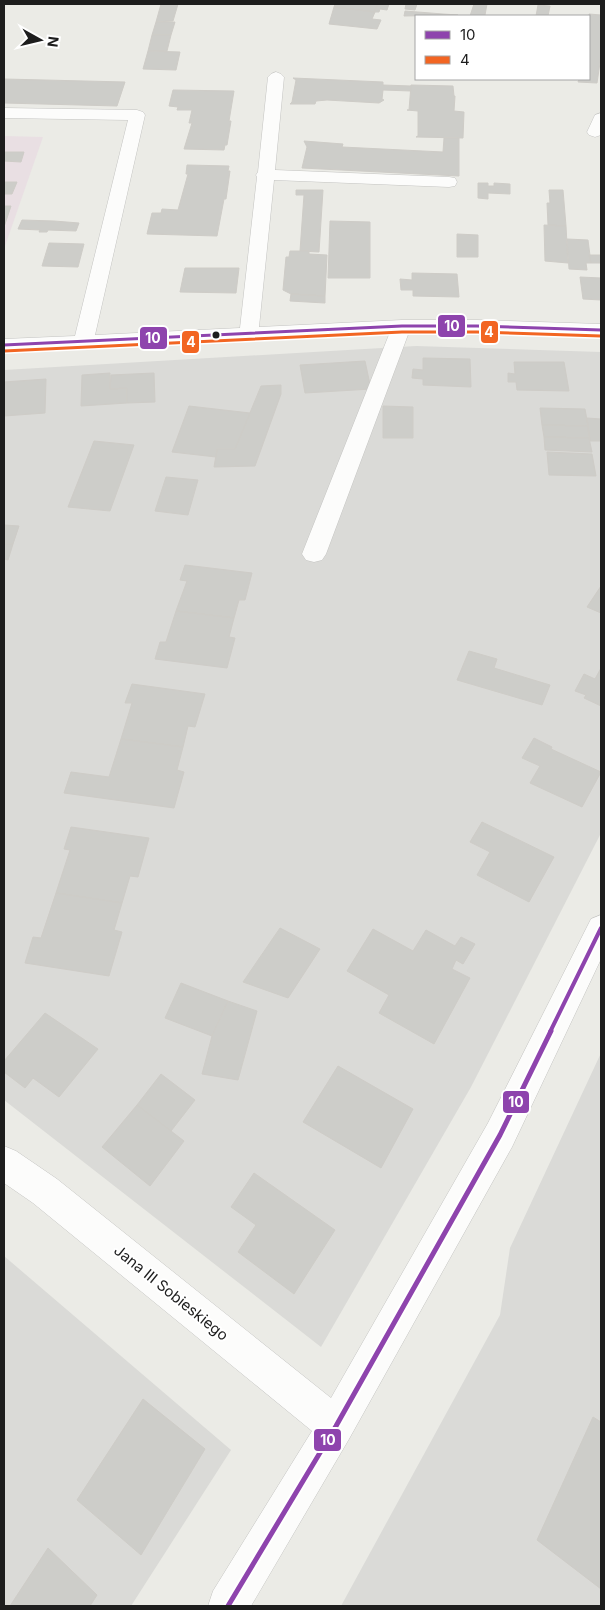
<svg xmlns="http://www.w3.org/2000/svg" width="605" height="1610" font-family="Inter,sans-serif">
<rect width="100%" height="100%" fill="#ebebe6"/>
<!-- residential -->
<g fill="#dadad7">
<path d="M416,346L601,352V833L471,1087L321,1347L4,1100V370Z"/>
<path d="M601,1053V1606H341L500,1315L510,1248Z"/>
<path d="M4,1256L231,1450L131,1606H4Z"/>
</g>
<!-- industrial -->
<path fill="#e9dfe3" d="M4,136L43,137L4,249Z"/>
<!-- building -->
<g fill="#cdcdc9" stroke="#ceccc7">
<path d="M161,4H178L173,21L156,22Z"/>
<path d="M335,4H378L374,12L334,7Z"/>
<path d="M373,4H389L387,10L380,9L379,12H374L378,4Z"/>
<path d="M406,4H417L415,10L405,9Z"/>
<path d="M474,4H487L485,15L470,16Z"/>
<path d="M538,5L550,6L548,16H536Z"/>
<path d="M334,7L375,12L372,19L381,20L377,29L329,24Z"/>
<path d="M405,11L443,14L458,15L404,16Z"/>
<path d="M589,14L601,15V56L597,83L578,82L579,79H589Z"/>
<path d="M156,22H175L171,35H152Z"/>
<path d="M152,35H171L167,51H148Z"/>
<path d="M148,51L180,52L176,70L143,69Z"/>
<path d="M293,78L383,82V85L411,86V91L383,90L382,99L384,100L379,103L327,100L316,101L315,104H290L292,102L296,80Z"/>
<path d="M4,79L125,82L117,106L4,103Z"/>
<path d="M411,85L453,86L454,96H455L454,111L464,112L463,138L416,137L418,136V111L407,110H409Z"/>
<path d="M173,90L234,91L229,121H231L227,145H225L224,150L184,149L192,123H189L192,110H177L178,107L169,106Z"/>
<path d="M444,138H459V176L302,168L307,147L304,141L343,144L342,147L443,152Z"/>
<path d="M4,152H24L21,162L4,161Z"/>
<path d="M187,165L229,166L228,171H230L226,199H224L217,236L147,234L152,213H161L162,209L178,210L188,174H186Z"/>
<path d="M4,182H17L12,194H4Z"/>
<path d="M478,183H488V186H494V183L510,184V194L488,193V199L478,198Z"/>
<path d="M296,190H323L319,252L300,251L304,195H296Z"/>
<path d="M549,190H563L566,226L548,225L547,203H550Z"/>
<path d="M4,206H11L4,227Z"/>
<path d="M22,220L54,221L79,223L76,231L48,230L47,232H39L40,230L18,229Z"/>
<path d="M330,221L370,222V278H328Z"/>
<path d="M544,225L566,226L568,263L545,261Z"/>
<path d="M457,234L478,235V257H457Z"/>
<path d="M567,239L588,240L591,263H586L587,270L569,269Z"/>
<path d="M49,243L84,244L78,267L42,266Z"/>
<path d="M290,251H309V254L327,255L325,296L291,294L283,290L286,257H289Z"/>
<path d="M589,255H601V263H591Z"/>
<path d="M185,268H239L236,293L180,292Z"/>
<path d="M412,273L457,274L459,297L413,296V290H401L400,279L412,280Z"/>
<path d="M580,277L601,278V300L583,299Z"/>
<path d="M291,294L325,296V303L290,301Z"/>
<path d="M423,358L470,359L471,387L423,385V379L412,378L413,369L423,370Z"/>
<path d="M365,361L371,389L305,393L300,365Z"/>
<path d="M514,362H564L569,391L517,390L516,382H508V373L515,374Z"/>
<path d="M110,373V389L127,388V403L81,406L82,375Z"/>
<path d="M154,373L155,402L127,403V388L110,389L111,375Z"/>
<path d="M46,379L45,413L4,416V382Z"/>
<path d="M281,385V394L255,466L214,467L217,449H235L261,386Z"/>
<path d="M189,406L250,413L235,449H217L216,457L172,452Z"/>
<path d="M383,406L413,407V438H383Z"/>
<path d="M540,408L585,409L588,426L542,425Z"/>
<path d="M587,418L601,419V441H590Z"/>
<path d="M542,425L588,426L589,438L544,437Z"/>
<path d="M544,437L589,438L592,452L545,450Z"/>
<path d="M94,441L134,445L110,511L68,507Z"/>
<path d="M547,452L592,454L596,476L549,475Z"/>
<path d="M166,477L198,480L188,515L155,511Z"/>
<path d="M4,525L19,526L13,544H4Z"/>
<path d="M4,544H13L8,560L4,559Z"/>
<path d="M185,565L252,573L245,600H239L234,618L176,611L187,581L180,580Z"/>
<path d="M601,586V613L587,607Z"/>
<path d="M176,611L234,618L229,637L235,638L227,668L155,659L160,642H166Z"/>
<path d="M469,651L497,659L494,668L550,685L542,705L457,680Z"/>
<path d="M601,668V706L584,698L586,695L575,691L584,674L595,679Z"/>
<path d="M132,684L205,694L195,727L188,726L183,747L121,739L132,703H125Z"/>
<path d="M534,738L552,747L551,749L601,772L582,807L530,783L540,766L522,758Z"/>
<path d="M121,739L183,747L177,770L184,772L174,808L64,793L71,772L109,777Z"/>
<path d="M482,822L554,857L529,902L477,875L490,852L470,842Z"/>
<path d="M71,827L149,838L138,877L130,876L122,903L56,893L70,850L64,849Z"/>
<path d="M56,893L122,903L114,930L122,932L109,976L25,963L33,937L41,938Z"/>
<path d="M280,928L320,949L288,998L243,982Z"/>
<path d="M373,929L413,951L426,930L455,946L461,937L475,944L463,964L456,960L452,969L470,978L434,1044L379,1013L389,995L347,971Z"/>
<path d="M181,983L228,1001L212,1036L165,1018Z"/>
<path d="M228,1001L257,1011L238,1080L202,1074L212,1036Z"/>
<path d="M45,1013L98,1049L59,1097L33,1078L25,1088L4,1072V1061Z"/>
<path d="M338,1066L413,1109L381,1168L303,1122Z"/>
<path d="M161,1074L195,1100L171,1131L137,1105Z"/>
<path d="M137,1105L184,1141L150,1186L102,1147Z"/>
<path d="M254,1173L335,1230L294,1294L238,1252L256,1225L231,1207Z"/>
<path d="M143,1399L205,1449L141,1555L77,1500Z"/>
<path d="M593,1417L601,1422V1589L537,1540Z"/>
<path d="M48,1548L97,1595L90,1606H10Z"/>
</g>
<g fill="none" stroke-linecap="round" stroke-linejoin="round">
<defs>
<g id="minor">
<path d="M276,72L281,74L284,77L275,170L449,177L455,178L457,182L455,186L449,187L274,180L259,327L402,320H477L601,324V336L409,332L326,554L322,560L314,562L306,560L302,554L390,332L4,351V339L75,336L128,120L4,118V108L137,110L143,112L145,115L95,335L240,328L257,177L256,175L258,172L268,77L271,74Z"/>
<path d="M601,113V135L595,137L589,135L587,132L595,115Z"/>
<path d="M601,915V959L512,1147L349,1439L251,1606H208L213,1591L312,1431L33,1203L4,1183V1146L16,1151L57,1179L331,1398L488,1123L591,919Z"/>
</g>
</defs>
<!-- minor casing -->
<use href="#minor" stroke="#c4c4c2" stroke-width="1"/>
<!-- minor -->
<use href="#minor" fill="#fcfcfb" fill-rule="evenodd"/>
<defs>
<path id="bus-1-far2" d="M4,345L402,326H477L601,330"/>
<path id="bus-1-far1" d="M550,1032L601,928"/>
<path id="bus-1" d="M228,1606L336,1426L500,1135L551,1031"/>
<path id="bus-2" d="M4,351L402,332H477L601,336"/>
</defs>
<!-- bus-1-far2 casing -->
<use href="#bus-1-far2" stroke="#fff" stroke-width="6"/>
<!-- bus-1-far1 casing -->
<use href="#bus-1-far1" stroke="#fff" stroke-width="8"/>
<!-- bus-1 casing -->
<use href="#bus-1" stroke="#fff" stroke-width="9"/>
<!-- bus-2 casing -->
<use href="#bus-2" stroke="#fff" stroke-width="6"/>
<!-- bus-1-far2 -->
<use href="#bus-1-far2" stroke="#8e44ad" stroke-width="3"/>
<!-- bus-1-far1 -->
<use href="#bus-1-far1" stroke="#8e44ad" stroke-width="4"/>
<!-- bus-1 -->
<use href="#bus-1" stroke="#8e44ad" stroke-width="5"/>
<!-- bus-2 -->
<use href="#bus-2" stroke="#f26522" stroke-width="3"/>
</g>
<!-- markers -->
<circle fill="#1d1d1d" stroke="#fff" stroke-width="2" cx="216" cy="335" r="4.5"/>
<g text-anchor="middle" stroke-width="4" stroke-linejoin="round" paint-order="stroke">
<!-- near-street labels -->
<g font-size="15" fill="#1d1d1d" stroke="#fff">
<text transform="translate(171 1293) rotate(39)" y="5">Jana III Sobieskiego</text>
</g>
</g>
<g stroke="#fff" stroke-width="2">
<rect x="437" y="314" width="29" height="24" rx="5" fill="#8e44ad"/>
<rect x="480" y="320" width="19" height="24" rx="5" fill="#f26522"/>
<rect x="139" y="326" width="29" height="24" rx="5" fill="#8e44ad"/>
<rect x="181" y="330" width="19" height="24" rx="5" fill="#f26522"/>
<rect x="502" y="1090" width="28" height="24" rx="5" fill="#8e44ad"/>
<rect x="313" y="1428" width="29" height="24" rx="5" fill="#8e44ad"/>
</g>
<g font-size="14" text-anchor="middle" font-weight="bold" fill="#fff">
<text x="452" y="331">10</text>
<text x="489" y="337">4</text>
<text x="153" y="343">10</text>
<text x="191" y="347">4</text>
<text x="516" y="1107">10</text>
<text x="328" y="1445">10</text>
</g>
<!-- border -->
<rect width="605" height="1610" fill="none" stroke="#1d1d1d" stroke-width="10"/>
<!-- legend -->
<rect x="415" y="15" width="175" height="65" fill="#ffffff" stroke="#a5a5a5"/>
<rect x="425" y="31" width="25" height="8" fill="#8e44ad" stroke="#a5a5a5"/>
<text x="460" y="40" font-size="15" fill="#1d1d1d">10</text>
<rect x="425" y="56" width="25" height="8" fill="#f26522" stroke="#a5a5a5"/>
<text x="460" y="65" font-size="15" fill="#1d1d1d">4</text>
<!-- north arrow -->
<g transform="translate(40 40) rotate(98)" stroke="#ffffff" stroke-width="4" paint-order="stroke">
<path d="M0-4L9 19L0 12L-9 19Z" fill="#1d1d1d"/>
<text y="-8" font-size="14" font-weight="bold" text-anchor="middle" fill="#1d1d1d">N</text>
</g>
</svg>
